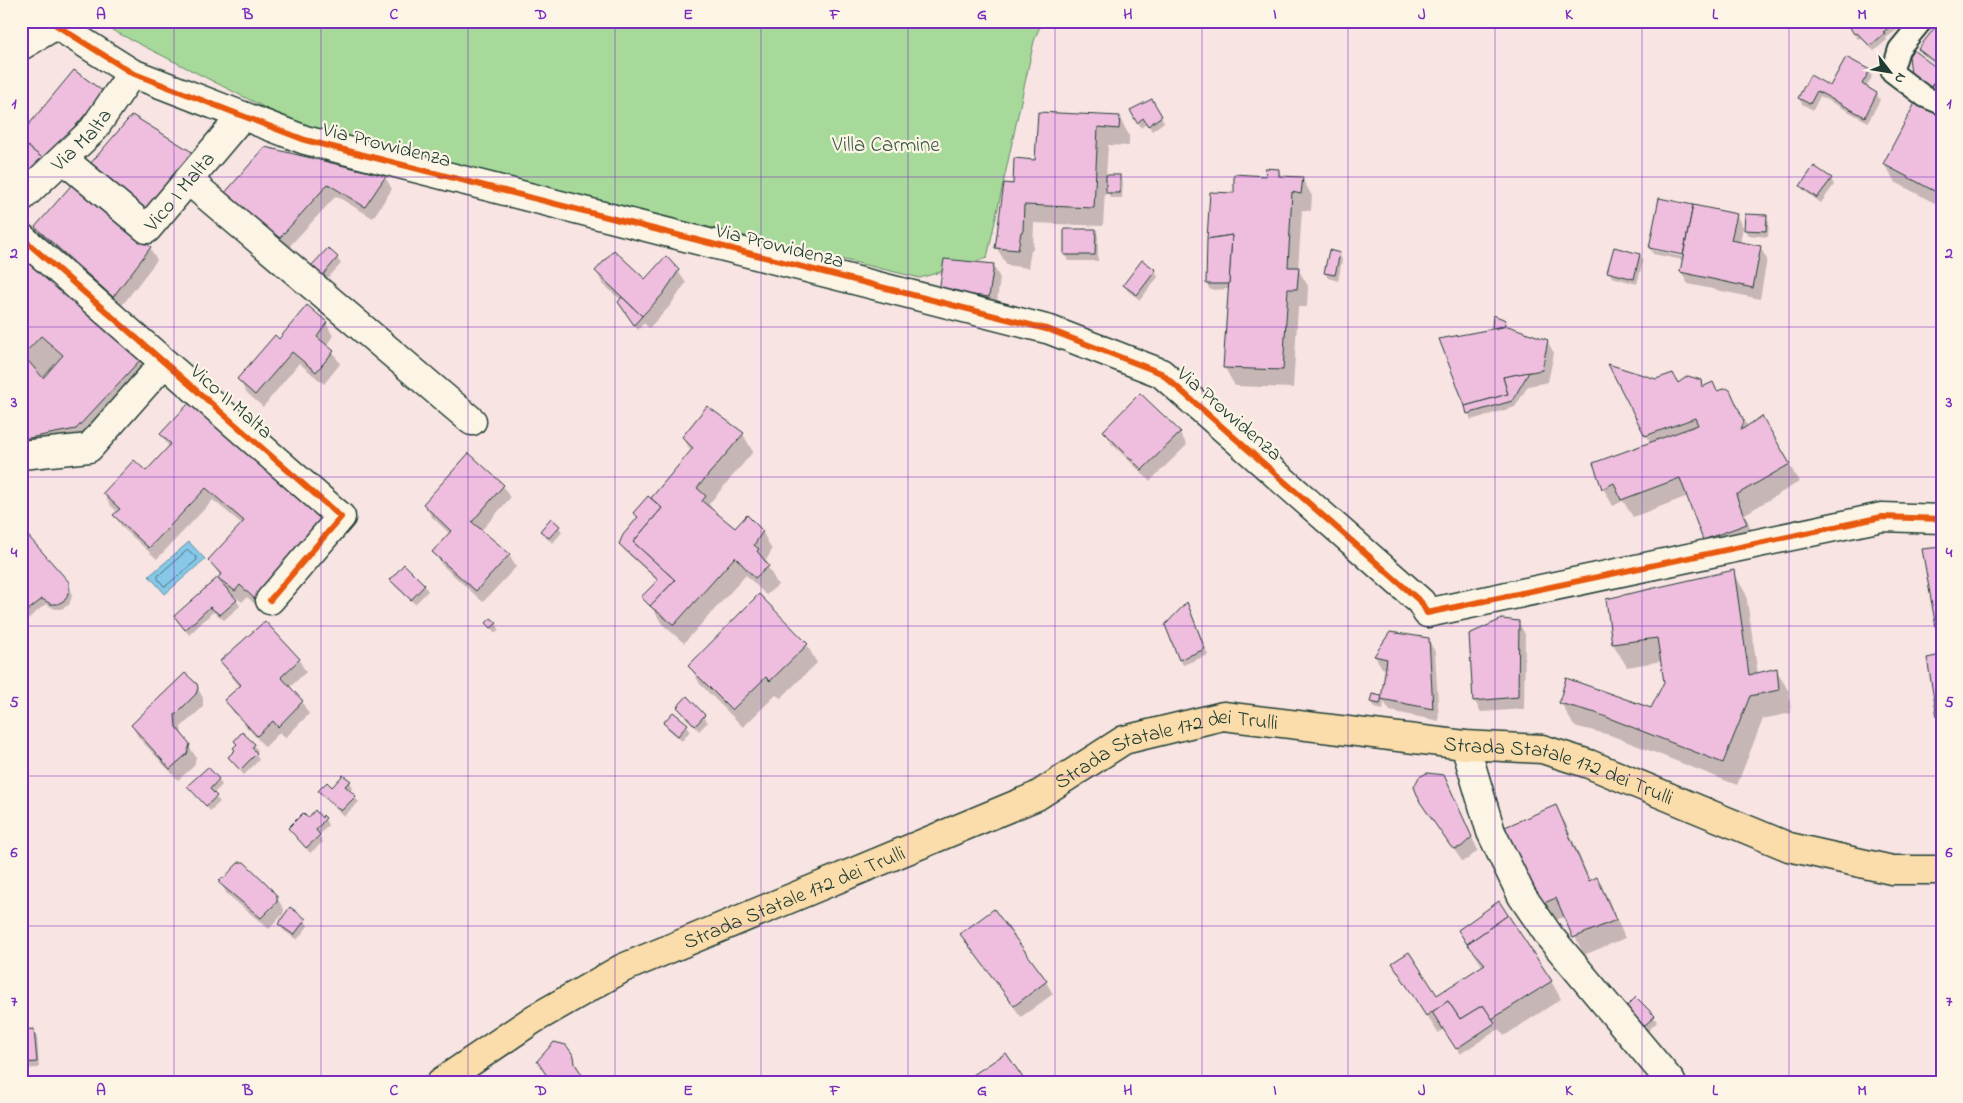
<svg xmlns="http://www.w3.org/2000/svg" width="1963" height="1103" font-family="'Indie Flower',sans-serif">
<rect width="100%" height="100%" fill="#f8e4e3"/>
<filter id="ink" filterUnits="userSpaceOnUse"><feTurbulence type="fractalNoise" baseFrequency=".02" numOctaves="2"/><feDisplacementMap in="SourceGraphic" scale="10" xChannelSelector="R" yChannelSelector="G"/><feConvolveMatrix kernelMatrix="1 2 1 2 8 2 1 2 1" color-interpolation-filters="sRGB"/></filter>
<g filter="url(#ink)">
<!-- green -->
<path fill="#a7d99a" stroke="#638b67" d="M107,21H1042L1034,41L987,258L920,278L315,133L104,26Z"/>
<!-- water -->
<path fill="#87c7e8" stroke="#5d90a0" d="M189,542L205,559L165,594L149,576Z"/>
<!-- shadow -->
<g fill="#0003" fill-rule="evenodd">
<path d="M21,21L26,30L21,33Z"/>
<path d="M1847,21H1902L1904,25L1886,38L1887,40L1874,51L1861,38L1858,39Z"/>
<path d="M1942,22V65L1939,68L1923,54L1920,49Z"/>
<path d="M1914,52L1942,73V83L1933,94L1915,80Z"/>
<path d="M1869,71L1872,77L1866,88L1877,94L1880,100L1868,122L1820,96L1813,110L1802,104L1799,98L1811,77L1831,88Z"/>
<path d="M74,72L116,116L59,183L55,180Z"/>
<path d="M1151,101L1164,122L1152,131L1147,123L1141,128L1132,110Z"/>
<path d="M1039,113L1119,117L1129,135V146L1108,145L1106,176L1119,177L1123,182L1122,198H1111L1105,189L1103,226L1034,223L1033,249L1031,250L1028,268L1007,265L996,247L1014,185L1036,161Z"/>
<path d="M1942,119V207L1895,182L1884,164Z"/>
<path d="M1278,170L1282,177L1302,178L1312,196L1311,211L1302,210L1298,269L1308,286L1307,307H1298L1293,388L1235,386L1225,368L1230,289L1210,290L1207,284L1235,195Z"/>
<path d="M385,177L392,189L373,218L336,196L284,252L225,195Z"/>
<path d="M1831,179L1834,185L1821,203L1805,191L1801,186Z"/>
<path d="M1660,199L1736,215L1743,227L1740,243L1760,247L1767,259L1760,299L1688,284L1681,272L1683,260L1653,254L1650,248ZM1652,248L1684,254V257L1652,250Z"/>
<path d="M1766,216L1769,222L1768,237L1749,235L1745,229Z"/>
<path d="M37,228L150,248L157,260L120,308L44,240Z"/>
<path d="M1095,230L1098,236V261H1068L1065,255Z"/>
<path d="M328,250L337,258L341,264L325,281L316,272L313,267Z"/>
<path d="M21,253L141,359L158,389L94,459L43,469L21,443Z"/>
<path d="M1339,254L1342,260L1338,281L1328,278L1325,273Z"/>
<path d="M1640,255L1643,261L1637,284L1612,277L1609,272Z"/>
<path d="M666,258L678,271L686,283L669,307L649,328L644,323L638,330L619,303L621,300L603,284L596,271L645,281Z"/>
<path d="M993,265L1000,278L996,309L947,303Z"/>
<path d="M1155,271L1158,277L1140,300L1128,291L1124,285Z"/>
<path d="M307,307L326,323L333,336L326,346L333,352L340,364L324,384L299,363L263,407L246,392L239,380L279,341Z"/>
<path d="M1505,321L1508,327L1547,341L1554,353L1548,382L1528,386L1515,407L1471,420L1466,405L1494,330L1493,327Z"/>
<path d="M1610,366L1656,381L1678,384L1700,381L1703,387L1717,393L1729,391L1748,427L1789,464L1799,482L1745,514L1756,542L1715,558L1704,540L1688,496L1633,517L1623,501L1613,506L1603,488L1650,443Z"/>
<path d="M1105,431L1180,433L1187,445L1150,481L1112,444Z"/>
<path d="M161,434L322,519L263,611L247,597L242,602L234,596L240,606L224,620L213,612L189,635L179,622L225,588L219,578L220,576L210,560L242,524L213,500L157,559L122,527L115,515L118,512L111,506L104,494L146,472L169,447Z"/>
<path d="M743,434L753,452L709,504L714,512L735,529L762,531L772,550L765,562L778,585L766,595L746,575L684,643L662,624L655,612L643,597L659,582L624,550L621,544L638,519L635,513L656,504L653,498L691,452L683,437Z"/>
<path d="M469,455L503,486L510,498L481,531L509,555L516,567L483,602L441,564L434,552L450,534L431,516L424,504Z"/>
<path d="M559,527L562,532L553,543L545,537L541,531Z"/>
<path d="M21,530L68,583L71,589L72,596L69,605L61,609H55L46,604L24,622L21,619Z"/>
<path d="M1733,572L1746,594L1758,674L1776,669L1789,692L1791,713L1763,719L1737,785L1610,735L1574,726L1561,703L1651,709L1665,683L1662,661L1627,667L1613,644Z"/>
<path d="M392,580L424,585L428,591L415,604L395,586Z"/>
<path d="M759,596L807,645L817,663L781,698L776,695L743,727L700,684L690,666Z"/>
<path d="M1187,604L1208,655L1183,665L1180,659Z"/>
<path d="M264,622L299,660L306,672L289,688L302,702L309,714L285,738L280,732L265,747L233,712L226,700L240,687L229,673L222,661Z"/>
<path d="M1518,622L1525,634L1524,709L1481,712L1474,700Z"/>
<path d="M487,623H496L499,629L495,633Z"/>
<path d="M1391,633L1428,639L1435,652L1439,721L1390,711L1384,702L1383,710L1375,708L1371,702L1381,697L1382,700L1387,669L1382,668L1375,656Z"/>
<path d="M196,685L203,698V707L181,727L182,736L196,757L194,766L178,780L139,738L132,726Z"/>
<path d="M687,698L708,722L699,731L678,707Z"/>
<path d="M673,714L687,725L690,731L682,741L668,729L665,724Z"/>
<path d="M242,734L254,745L258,751L255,753L259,760L244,775L229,758L236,751Z"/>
<path d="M1443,776L1478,850L1468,859L1462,861L1421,802Z"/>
<path d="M218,779L222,785L213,794L220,802L210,811L189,786Z"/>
<path d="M350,782L353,788L349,791L359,802L344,816L323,797L319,791L333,789Z"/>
<path d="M1555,806L1566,824L1590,881L1597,879L1607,897L1625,938L1584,955L1565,916L1550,923L1540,905Z"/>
<path d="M324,818L328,825L319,836L323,842L310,853L290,829L308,820H322Z"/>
<path d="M220,882L276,897L284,909L283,914L269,929L227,894Z"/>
<path d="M305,920L308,926L297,940L283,930L280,924Z"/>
<path d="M962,934L1046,982L1053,994L1021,1017Z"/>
<path d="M1463,936L1551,981L1561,999L1504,1036L1499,1029L1460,1054L1444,1029L1438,1033L1393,964L1436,996L1483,967Z"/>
<path d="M1627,1008L1654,1017L1657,1022L1648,1031Z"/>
<path d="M33,1030L37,1036L39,1068L21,1069V1031Z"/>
<path d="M554,1043L573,1057L581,1075Z"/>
</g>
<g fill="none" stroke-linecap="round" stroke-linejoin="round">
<!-- shore -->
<path stroke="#49747c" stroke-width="1" d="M188,550L196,557L197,560L167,585L164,586L158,579V576Z"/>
</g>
<!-- building -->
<g fill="#efbedf" stroke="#1f3d34" fill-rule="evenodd">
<path d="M1846,21H1898L1883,32L1885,33L1870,46L1857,33L1854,34Z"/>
<path d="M1940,21H1942V56L1936,63L1918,49Z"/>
<path d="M1913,50L1942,72L1929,89L1911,74L1909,56Z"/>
<path d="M1846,57L1870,70L1862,84L1877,93L1865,117L1817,91L1810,104L1798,98L1810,75L1830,86Z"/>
<path d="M74,70L104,92L46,161L21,141V134Z"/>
<path d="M1152,99L1162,116L1148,126L1143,118L1137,123L1130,110Z"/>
<path d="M1915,103L1942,117V195L1883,164Z"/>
<path d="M1038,112L1120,116L1119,129L1098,127L1094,208L1024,205L1023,231L1021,232L1018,250L995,248L1004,183L1013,184L1014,158L1035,160Z"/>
<path d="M132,115L197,155L148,214L90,164Z"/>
<path d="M21,141L46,161L21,182Z"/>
<path d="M265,147L386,176L365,207L328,184L277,241L223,195Z"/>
<path d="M1814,166L1832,178L1817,198L1800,186Z"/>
<path d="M1265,168L1279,169V176L1303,177L1301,194L1292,192L1288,267H1299L1297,289H1288L1283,370L1223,368L1232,235L1207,239L1210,192L1234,193V174L1266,176Z"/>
<rect x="1106" y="175" width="14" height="18"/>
<path d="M75,181L151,247L113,297L35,227Z"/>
<path d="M1659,198L1693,205L1683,255L1649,248Z"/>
<path d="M1693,205L1737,214L1731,240L1761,246L1753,288L1680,272Z"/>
<path d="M1745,214L1767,215L1766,231L1744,230Z"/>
<path d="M1064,229H1096L1095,255H1064Z"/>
<path d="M1232,235L1229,284H1206L1207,239Z"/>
<path d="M1614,247L1640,254L1634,279L1607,272Z"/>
<path d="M328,248L338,257L322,276L311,266Z"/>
<path d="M614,250L645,279L666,256L679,270L663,294L642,316L595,271Z"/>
<path d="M1329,250L1340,253L1335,275L1324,273Z"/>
<path d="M21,251L142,358L76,429L24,439L21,435ZM41,336L63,355L43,378L23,355Z"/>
<path d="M944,259L994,264L989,297L939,291Z"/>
<path d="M1142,260L1156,270L1137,295L1123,285Z"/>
<path d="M622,297L642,316L634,325L618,302Z"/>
<path d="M307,305L327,322L317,337L334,351L316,372L292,352L255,395L237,379L275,335L279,339Z"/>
<path d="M1493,315L1506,320L1504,326L1492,328Z"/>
<path d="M1508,326L1548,340L1542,370L1503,377L1508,394L1465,406L1439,339Z"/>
<path d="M1608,364L1656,379L1673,373L1678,383L1688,376L1701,380L1702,387L1713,382L1717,391L1726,388L1730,390L1744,421L1741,430L1762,416L1790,464L1736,495L1747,524L1703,540L1680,478L1621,500L1614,483L1602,489L1593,463L1698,425L1695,418L1645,436Z"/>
<path d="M1529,372L1512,401L1467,414L1465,406L1508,394L1503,377Z"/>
<path d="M1140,393L1181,432L1142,470L1103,431Z"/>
<path d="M191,401L323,518L256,600L240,585L235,591L218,578L221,574L208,560L244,521L206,488L149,548L113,515L120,509L103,493L134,460L146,471L171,444L160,434Z"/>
<path d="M707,406L744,433L697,488L706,496L702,501L735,528L747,515L763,531L754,545L759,549L757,551L769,566L755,578L735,557L674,625L650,606L675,580L633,542L662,508L651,498L693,448L682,437Z"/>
<path d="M469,453L504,485L472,522L510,554L476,591L432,552L451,531L423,504Z"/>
<path d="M648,496L662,508L633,542L675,580L650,606L641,597L658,580L619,544L623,535L638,517L633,513Z"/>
<path d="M551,518L560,526L549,538L540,531Z"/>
<path d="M21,528L69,582V590L66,599L63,601L58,604H51L42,599L21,616Z"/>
<path d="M1942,547V716L1937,717L1927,658L1941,655L1922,549Z"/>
<path d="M404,564L425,585L411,600L390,580Z"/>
<path d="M1734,570L1749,675L1777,668L1779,690L1750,696L1723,763L1596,713L1559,703L1566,678L1651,708L1664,682L1657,638L1612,644L1606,599Z"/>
<path d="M217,578L237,600L220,615L210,607L185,630L174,616Z"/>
<path d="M759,594L808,644L770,681L766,677L732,710L688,666Z"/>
<path d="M1187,602L1205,649L1179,660L1165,625Z"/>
<path d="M491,618L497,623L491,628L486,623Z"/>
<path d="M1502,619L1519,621L1518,697L1473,701L1469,634Z"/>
<path d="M265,621L300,659L281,677L303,701L278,727L273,721L257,736L224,700L241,685L220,661Z"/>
<path d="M1390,632L1429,638L1433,709L1381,699L1387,659L1374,656Z"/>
<path d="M185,673L197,684L198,688L196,694L175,715L176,727L190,744L187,754L170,769L131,725Z"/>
<path d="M1372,694L1382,696L1380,704L1370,702Z"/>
<path d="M687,696L705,715L695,726L677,707Z"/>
<path d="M673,712L688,724L678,736L663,723Z"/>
<path d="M242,732L255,744L252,748L257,753L240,770L228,757L235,750L233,748L237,744L234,741Z"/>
<path d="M208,767L219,779L210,789L217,796L206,806L187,786Z"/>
<path d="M1427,773L1444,775L1472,837L1461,847L1454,849L1451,847L1420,802L1414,787L1419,777Z"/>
<path d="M343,775L351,781L345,786L356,796L341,811L318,791L327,782L332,787Z"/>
<path d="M1556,805L1589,881L1597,877L1616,920L1573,938L1556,898L1539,905L1505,827Z"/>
<path d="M315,810L322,818L323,815L326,818L316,830L320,835L306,848L288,828L303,813L308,818Z"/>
<path d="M240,862H244L267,884L277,896V902L261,918L218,882L223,877L224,878L237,864Z"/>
<path d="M1499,901L1508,915L1467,944L1458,930Z"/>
<path d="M290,907L306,919L294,935L278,924Z"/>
<path d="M994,909L1047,981L1014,1006L960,934Z"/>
<path d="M1508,915L1552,981L1492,1019L1483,1005L1460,1019L1448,1001L1426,1016L1392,963L1409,952L1437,995L1485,964L1467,944Z"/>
<path d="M1636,997L1655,1016L1644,1026L1626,1007Z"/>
<path d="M1448,1001L1460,1019L1483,1005L1495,1023L1456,1049L1432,1012Z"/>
<path d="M34,1029L37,1062L21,1063V1030Z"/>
<path d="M554,1042L566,1045L574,1056L575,1064L587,1082H551L537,1061Z"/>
<path d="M1006,1053L1023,1078L1017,1082H978L973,1075Z"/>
</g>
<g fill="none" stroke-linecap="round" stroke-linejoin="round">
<defs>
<path id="lane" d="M1922,21L1899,49L1892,72L1925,97L1942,104"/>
<g id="street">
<path d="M56,25L132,73L305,140L1050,330L1161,373L1421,602L1427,613L1882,517L1942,519"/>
<path id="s1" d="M63,159L147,229L242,116"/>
<path d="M188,180L472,421"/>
<path id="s2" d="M21,198L93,130L132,73"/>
<path d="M21,237L341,517L270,600"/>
<path d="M21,455L89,448L164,363"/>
<path d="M1465,745L1491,832L1522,896L1550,937L1671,1082"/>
</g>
<path id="secondary" d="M21,46L56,25L60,21"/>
<g id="primary">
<path id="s3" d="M441,1082L534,1019L623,968L1037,796L1124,740L1223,716L1465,745L1542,749L1589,764L1789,847L1892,870H1942"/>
</g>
</defs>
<!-- lane casing -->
<use href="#lane" stroke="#1f3d34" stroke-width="24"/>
<!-- street casing -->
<use href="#street" stroke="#1f3d34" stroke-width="31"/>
<!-- secondary casing -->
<use href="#secondary" stroke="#1f3d34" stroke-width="31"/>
<!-- primary casing -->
<use href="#primary" stroke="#1f3d34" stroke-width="31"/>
<!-- lane -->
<use href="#lane" stroke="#fcf5e5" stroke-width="20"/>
<!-- street -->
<use href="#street" stroke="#fcf5e5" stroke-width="28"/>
<!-- secondary -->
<use href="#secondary" stroke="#fcf5e5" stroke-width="28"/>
<!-- primary -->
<use href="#primary" stroke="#fbddab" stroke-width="28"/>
<defs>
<g id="cycleway">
<path d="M56,25L132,73L305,140L1050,330L1161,373L1421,602L1427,613L1882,517L1942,519"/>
<path d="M21,237L341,517L270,600"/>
</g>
</defs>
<!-- cycleway casing -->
<use href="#cycleway" stroke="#fcf5e5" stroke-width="9"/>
<!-- cycleway -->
<use href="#cycleway" stroke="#e8590c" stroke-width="6"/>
</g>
</g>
<!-- grid -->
<path fill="none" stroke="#7b2cbf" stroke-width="1" stroke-opacity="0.55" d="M174,21V1082M321,21V1082M468,21V1082M615,21V1082M761,21V1082M908,21V1082M1055,21V1082M1202,21V1082M1348,21V1082M1495,21V1082M1642,21V1082M1789,21V1082M21,177H1942M21,327H1942M21,477H1942M21,626H1942M21,776H1942M21,926H1942"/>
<g text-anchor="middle" stroke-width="4.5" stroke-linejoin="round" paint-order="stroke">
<!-- street labels -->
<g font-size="21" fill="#1f3d34" stroke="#fcf5e5">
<text dy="7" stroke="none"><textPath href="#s2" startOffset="84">Via Malta</textPath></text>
<text transform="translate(387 144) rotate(14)" y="7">Via Provvidenza</text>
<text dy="7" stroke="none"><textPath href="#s1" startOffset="159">Vico I Malta</textPath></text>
<text transform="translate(780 245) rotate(14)" y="7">Via Provvidenza</text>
<text transform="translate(232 401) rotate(41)" y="7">Vico II Malta</text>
<text transform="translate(1230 413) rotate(41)" y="7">Via Provvidenza</text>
<text dy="7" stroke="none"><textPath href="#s3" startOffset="805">Strada Statale 172 dei Trulli</textPath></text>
<text dy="7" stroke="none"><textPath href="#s3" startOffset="1210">Strada Statale 172 dei Trulli</textPath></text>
<text dy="7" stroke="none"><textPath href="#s3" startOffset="400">Strada Statale 172 dei Trulli</textPath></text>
</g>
<!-- park labels -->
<g font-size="21" fill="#3a5c48" stroke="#fcf5e5">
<text x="886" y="151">Villa Carmine</text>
</g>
</g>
<!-- margin -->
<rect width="1963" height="1103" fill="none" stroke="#fcf5e5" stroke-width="55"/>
<!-- north arrow -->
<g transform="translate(1890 72) rotate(121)" stroke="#fcf5e5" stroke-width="4" paint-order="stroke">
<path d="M0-4L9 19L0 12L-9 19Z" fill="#1f3d34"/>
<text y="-8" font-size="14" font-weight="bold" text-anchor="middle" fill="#1f3d34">N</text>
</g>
<rect x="28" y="28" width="1908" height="1048" fill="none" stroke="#7b2cbf" stroke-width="2"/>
<g font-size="16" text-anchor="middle" font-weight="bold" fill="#7b2cbf">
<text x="101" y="19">A</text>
<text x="248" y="19">B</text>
<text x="394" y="19">C</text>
<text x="541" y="19">D</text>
<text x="688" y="19">E</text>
<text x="835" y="19">F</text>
<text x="982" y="19">G</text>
<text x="1128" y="19">H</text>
<text x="1275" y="19">I</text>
<text x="1422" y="19">J</text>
<text x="1569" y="19">K</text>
<text x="1715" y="19">L</text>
<text x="1862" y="19">M</text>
<text x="14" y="108">1</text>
<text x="1949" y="108">1</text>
<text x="14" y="258">2</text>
<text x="1949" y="258">2</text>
<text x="14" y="407">3</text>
<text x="1949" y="407">3</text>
<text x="14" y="557">4</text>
<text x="1949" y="557">4</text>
<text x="14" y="707">5</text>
<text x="1949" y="707">5</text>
<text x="14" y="857">6</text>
<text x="1949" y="857">6</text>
<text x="14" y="1006">7</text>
<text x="1949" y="1006">7</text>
<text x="101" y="1095">A</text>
<text x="248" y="1095">B</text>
<text x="394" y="1095">C</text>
<text x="541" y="1095">D</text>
<text x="688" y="1095">E</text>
<text x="835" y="1095">F</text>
<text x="982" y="1095">G</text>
<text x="1128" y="1095">H</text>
<text x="1275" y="1095">I</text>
<text x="1422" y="1095">J</text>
<text x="1569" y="1095">K</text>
<text x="1715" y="1095">L</text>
<text x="1862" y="1095">M</text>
</g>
</svg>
